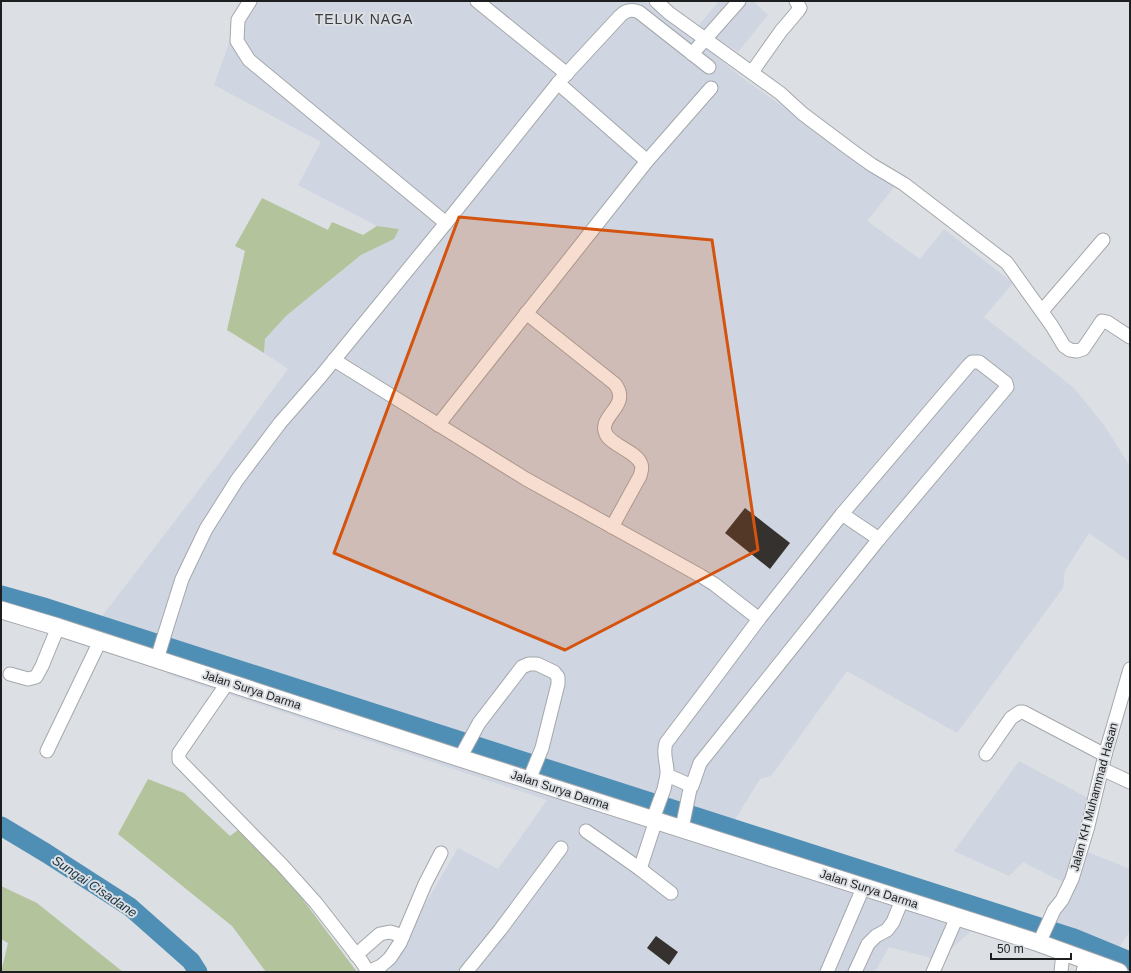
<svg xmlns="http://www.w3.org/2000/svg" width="1131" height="973" font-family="Arial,sans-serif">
<rect width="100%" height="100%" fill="#dcdfe3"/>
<!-- built -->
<g fill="#cfd6e1">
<path d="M247,1H644L690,36L719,1H757L755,3L768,15L738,52L721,41L712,53L744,79L826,137L851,159L894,187L867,221L920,259L944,229L1013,283L984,317L1074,388L1104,425L1130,466V562L1089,533L1065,571L1063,588L957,733L847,671L771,776L760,779L734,821L1000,905L939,960L889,947L875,972H392L389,966L458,848L498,869L547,800L167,674L175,644L100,619L217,466L288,369L264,353L265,339L286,316L361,255L393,239L398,229L377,226L298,185L321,142L214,85L238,18Z"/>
<path d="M1019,761L1099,804L1085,851L1130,869V931L1115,954L1051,925L1069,885L1023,862L1009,876L954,851Z"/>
</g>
<!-- green -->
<g fill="#b3c49d">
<path d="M262,198L328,230L332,222L363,235L377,226L399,229L394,239L361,255L286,316L265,339L264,353L227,330L245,251L235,246Z"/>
<path d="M148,779L184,793L230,836L238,830L283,873L357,972H266L232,926L118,834Z"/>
<path d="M1,886L37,903L123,972H1L8,943L1,939Z"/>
</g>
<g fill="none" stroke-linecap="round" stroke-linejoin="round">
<!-- river -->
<g stroke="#508fb5" stroke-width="19">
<path d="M1,595L47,608L1074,938L1130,961"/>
<path d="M1,826L46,853L130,907L191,961L198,972"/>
</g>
</g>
<!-- building -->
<g fill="#34312e">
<path d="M745,508L790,543L770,569L725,533Z"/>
<path d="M656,936L678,952L669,965L647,948Z"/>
</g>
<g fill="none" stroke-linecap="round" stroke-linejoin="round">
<defs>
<g id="minor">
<path d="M250,1L238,20L237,41L249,60L446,223"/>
<path d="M477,1L567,74"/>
<path d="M656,1L669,13L780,93L803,114L851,150L872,165L904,184L1007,263L1052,326L1064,346L1070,350L1077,351L1083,349L1102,321L1107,322L1130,337"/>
<path d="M692,54L739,1"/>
<path d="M752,72L781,31L798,11L800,8L796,1"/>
<path d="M558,83L647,161"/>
<path d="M1042,311L1103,240"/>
<path d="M526,313L615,384C632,406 597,416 606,434C612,446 636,451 641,464C643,468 641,472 640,476L612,527"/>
<path d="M334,360L526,479L701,576L714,584L759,619"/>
<path d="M438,425L647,161L711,88"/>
<path d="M842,514L879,539"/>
<path d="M157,659L165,633L182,579L206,529L237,480L280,423L321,376L446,223L558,83L620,16C626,10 631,9 639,12L709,67"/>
<path d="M10,674L28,679L36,677L42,666L58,627"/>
<path d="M228,682L179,753V760L282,865L316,903L362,962L368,972"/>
<path d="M47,751L100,641"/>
<path d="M986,754L1011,718L1020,712H1023L1105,755"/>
<path d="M460,758L479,723L522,667L529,664H537L554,672L558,677V684L542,748L529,780"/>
<path d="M1102,769L1130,782"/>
<path d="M653,819L664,789L667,775"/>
<path d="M682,828L690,789L692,786L700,763L879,539L1007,387L1006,383L979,362H972L968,366L842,514L759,619L706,690L666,743C662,755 668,763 667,775L692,786"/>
<path d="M586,831L640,869L656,820"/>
<path d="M640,869L671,893"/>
<path d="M1039,943L1054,910L1062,900L1072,879L1088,826L1105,755L1130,669"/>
<path d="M356,955L380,934L390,932L403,936"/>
<path d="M368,972L381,966L390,958L400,943L425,884L441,853"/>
<path d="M466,972L500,930L561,848"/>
<path d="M827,972L863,888"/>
<path d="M855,972L868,944L876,936L887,930L893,922L902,900"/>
<path d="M933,972L957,917"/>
<path d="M1061,972L1063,952"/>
<path d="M1083,972L1086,961"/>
</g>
<path id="major" d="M1,610L58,627L460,758L1039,943L1119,972"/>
</defs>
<!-- minor casing -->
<use href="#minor" stroke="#a4a7ab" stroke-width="15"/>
<!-- major casing -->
<use href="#major" stroke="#a4a7ab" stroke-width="19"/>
<!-- minor -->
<use href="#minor" stroke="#fff" stroke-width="13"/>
<!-- major -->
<use href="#major" stroke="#fff" stroke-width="17"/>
</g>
<!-- marked area -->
<path fill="#d4530e" fill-opacity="0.2" stroke="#d4530e" stroke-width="3" stroke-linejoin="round" d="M459,217L712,240L758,550L565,650L334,553Z"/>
<g text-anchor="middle" stroke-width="4" stroke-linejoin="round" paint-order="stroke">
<!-- street labels -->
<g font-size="12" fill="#1d1e1f" stroke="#dcdfe3">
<text transform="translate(252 690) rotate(18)" y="4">Jalan Surya Darma</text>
<text transform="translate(560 790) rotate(18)" y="4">Jalan Surya Darma</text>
<text transform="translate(1094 797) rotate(-75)" y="4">Jalan KH Muhammad Hasan</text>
<text transform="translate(869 889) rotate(18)" y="4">Jalan Surya Darma</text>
</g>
<!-- water labels -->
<g font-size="13" font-style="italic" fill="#153243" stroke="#dcdfe3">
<text transform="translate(95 886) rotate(34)" y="5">Sungai Cisadane</text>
</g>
<!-- quarter labels -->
<g font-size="14" letter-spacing="1" fill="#3b3d40" stroke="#dcdfe3">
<text x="364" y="24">TELUK NAGA</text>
</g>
</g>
<!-- border -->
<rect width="1131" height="973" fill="none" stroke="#1d1e1f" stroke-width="4"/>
<!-- scale -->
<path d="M991 953v6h80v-6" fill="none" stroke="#1d1e1f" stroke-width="2"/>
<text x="997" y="953" font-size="12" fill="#1d1e1f" stroke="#dcdfe3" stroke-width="3" paint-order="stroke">50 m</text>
</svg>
